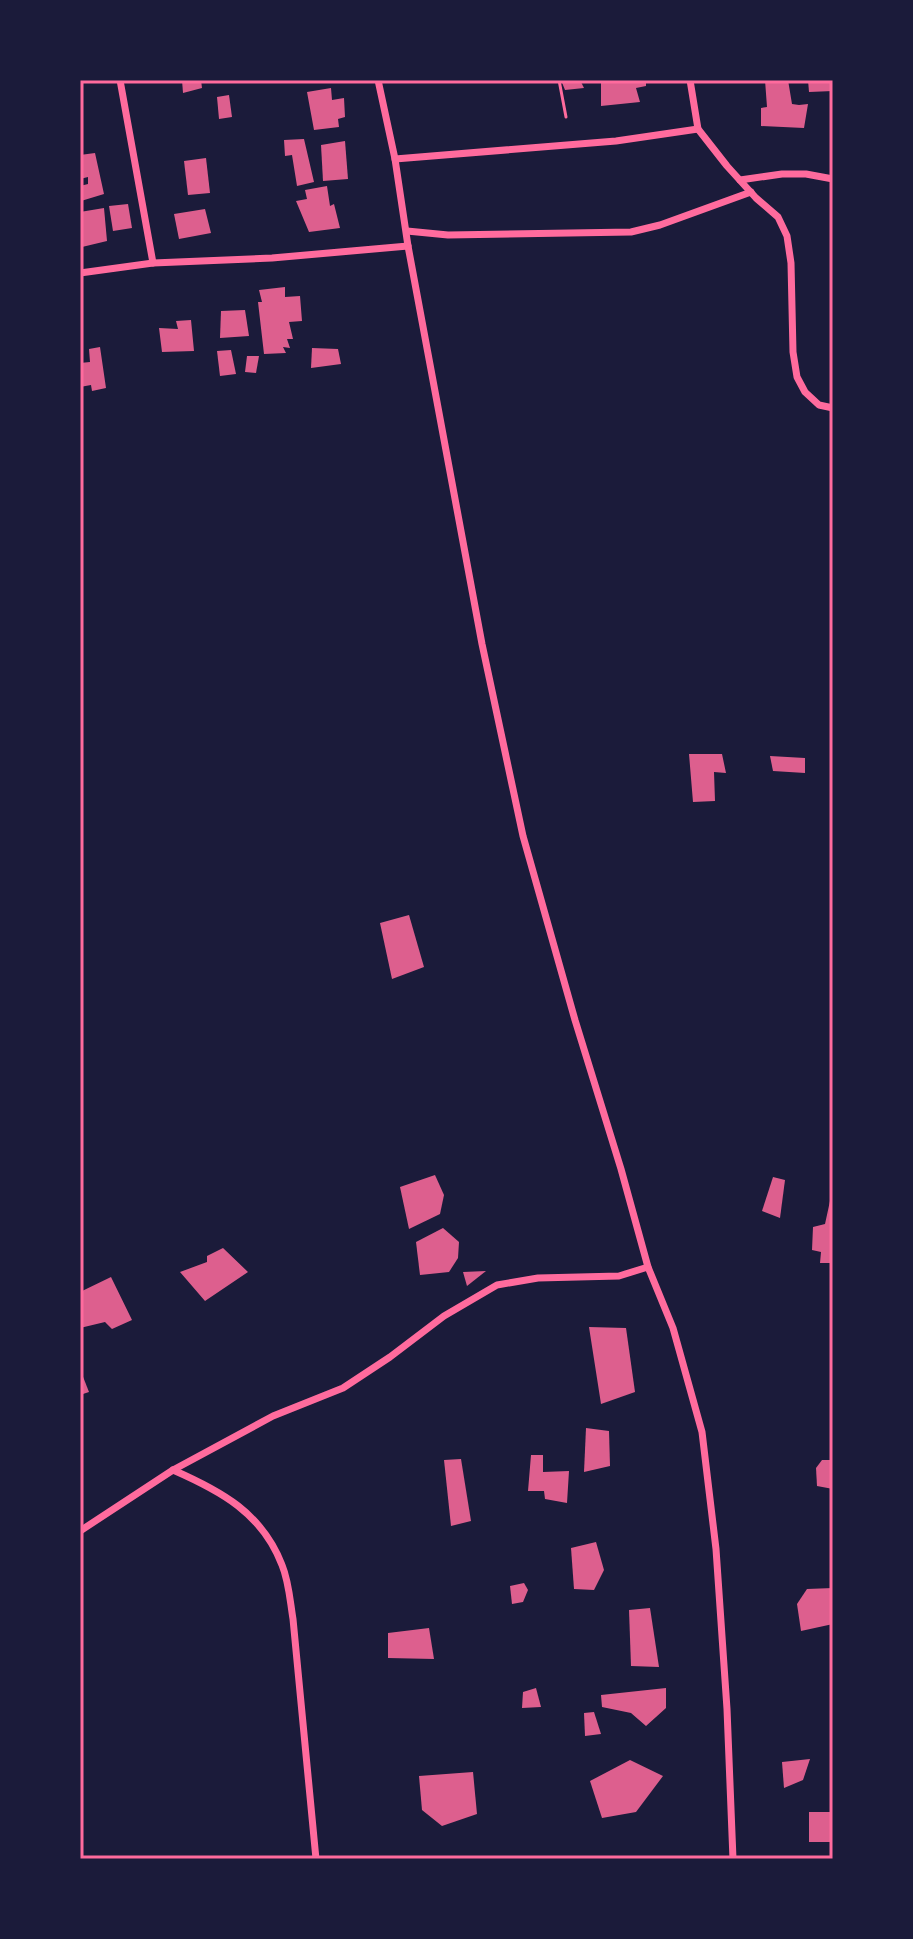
<svg xmlns="http://www.w3.org/2000/svg" width="913" height="1939" font-family="'Noto Serif',serif">
<rect width="100%" height="100%" fill="#1b1b3a"/>
<!-- building -->
<g fill="#dd5f8e">
<path d="M182,80H201L202,88L183,93Z"/>
<path d="M561,80H580L584,88L565,90Z"/>
<path d="M601,80H646V86L636,88L640,102L601,106Z"/>
<path d="M765,80H788L792,104L799,105L808,104L804,128L761,126V108L767,107Z"/>
<path d="M808,80H830L833,91L809,92Z"/>
<path d="M331,88L332,100L344,98L345,117L338,119L339,127L314,130L307,92Z"/>
<path d="M229,95L232,117L219,119L217,97Z"/>
<path d="M304,139L314,182L297,186L292,155L285,156L284,140Z"/>
<path d="M345,141L348,179L323,181L321,145Z"/>
<path d="M95,153L104,194L81,201L80,186L88,184V177L80,179V155Z"/>
<path d="M206,158L210,193L188,195L184,161Z"/>
<path d="M327,186L330,206L334,204L340,228L309,232L296,201L307,199L305,190Z"/>
<path d="M128,204L132,228L113,231L109,206Z"/>
<path d="M104,208L107,241L82,247L80,232V212Z"/>
<path d="M205,209L211,233L179,239L174,214Z"/>
<path d="M285,287V297L300,296L302,321L289,322L293,339H287L290,348L283,347L286,353L264,354L258,302H262L259,290Z"/>
<path d="M245,310L249,336L220,338L221,311Z"/>
<path d="M191,320L194,351L162,352L159,328L178,329L176,321Z"/>
<path d="M100,347L106,388L92,391L91,385L80,387V363L90,362L89,349Z"/>
<path d="M312,348L338,349L341,364L311,368Z"/>
<path d="M231,350L236,374L220,376L217,351Z"/>
<path d="M247,356H259L256,373L245,372Z"/>
<path d="M689,754H722L726,773L714,772L715,801L693,802Z"/>
<path d="M770,756L805,758V773L773,771Z"/>
<path d="M409,915L424,967L392,979L380,923Z"/>
<path d="M435,1175L444,1195L440,1214L409,1229L400,1187Z"/>
<path d="M773,1177L785,1180L780,1218L762,1211Z"/>
<path d="M830,1201L833,1202V1263H820L821,1252L812,1250L813,1227L825,1224Z"/>
<path d="M443,1228L459,1242L458,1258L449,1272L420,1275L416,1242Z"/>
<path d="M223,1248L248,1272L205,1301L180,1272L207,1262V1256Z"/>
<path d="M486,1271L467,1286L463,1272Z"/>
<path d="M111,1277L132,1320L112,1329L105,1322L80,1328V1292Z"/>
<path d="M589,1327L626,1328L635,1392L601,1404Z"/>
<path d="M80,1369L89,1392L80,1395Z"/>
<path d="M586,1428L609,1431L610,1466L584,1472Z"/>
<path d="M531,1455H543V1472L569,1471L567,1503L545,1499L544,1491H528Z"/>
<path d="M461,1459L471,1521L451,1526L444,1460Z"/>
<path d="M822,1460H833V1489L817,1486L816,1468Z"/>
<path d="M596,1542L604,1570L594,1590L574,1589L571,1548Z"/>
<path d="M524,1583L528,1590L523,1602L512,1604L510,1586Z"/>
<path d="M833,1588V1624L801,1631L797,1604L807,1589Z"/>
<path d="M650,1608L659,1667L631,1666L629,1610Z"/>
<path d="M429,1628L434,1659L388,1658V1633Z"/>
<path d="M536,1688L541,1707L522,1708L523,1692Z"/>
<path d="M666,1688V1708L646,1726L631,1713L602,1707L601,1695Z"/>
<path d="M594,1712L601,1734L585,1736L584,1713Z"/>
<path d="M810,1759L803,1780L784,1788L782,1762Z"/>
<path d="M630,1760L663,1776L636,1812L602,1818L590,1781Z"/>
<path d="M473,1772L477,1814L442,1826L422,1810L419,1776Z"/>
<rect x="809" y="1812" width="24" height="30"/>
</g>
<g fill="none" stroke-linecap="round" stroke-linejoin="round">
<!-- path -->
<path stroke="#ff6b9d" stroke-width="3" d="M559,80L566,117"/>
<!-- minor -->
<g stroke="#ff6b9d" stroke-width="7">
<path d="M120,80L153,263"/>
<path d="M378,80L395,159L408,246L482,644L523,836L575,1020L621,1169L648,1267L673,1328L702,1432L716,1549L727,1709L733,1859"/>
<path d="M690,80L698,129L727,166L756,198L778,217L787,236L791,263L793,352L797,377L805,392L819,405L833,408"/>
<path d="M395,159L616,141L698,129"/>
<path d="M740,180L782,174H806L833,179"/>
<path d="M407,231L448,235L631,232L660,225L751,192"/>
<path d="M80,273L153,263L272,258L408,246"/>
<path d="M173,1470C221,1491 262,1513 282,1565C289,1582 290,1601 293,1619L316,1859"/>
<path d="M80,1531L173,1470L273,1416L343,1388L390,1357L444,1316L497,1285L538,1278L619,1276L648,1267"/>
</g>
</g>
<!-- border -->
<rect width="913" height="1939" fill="none" stroke="#1b1b3a" stroke-width="164"/>
<rect x="82" y="82" width="749" height="1775" fill="none" stroke="#ff6b9d" stroke-width="3"/>
</svg>
